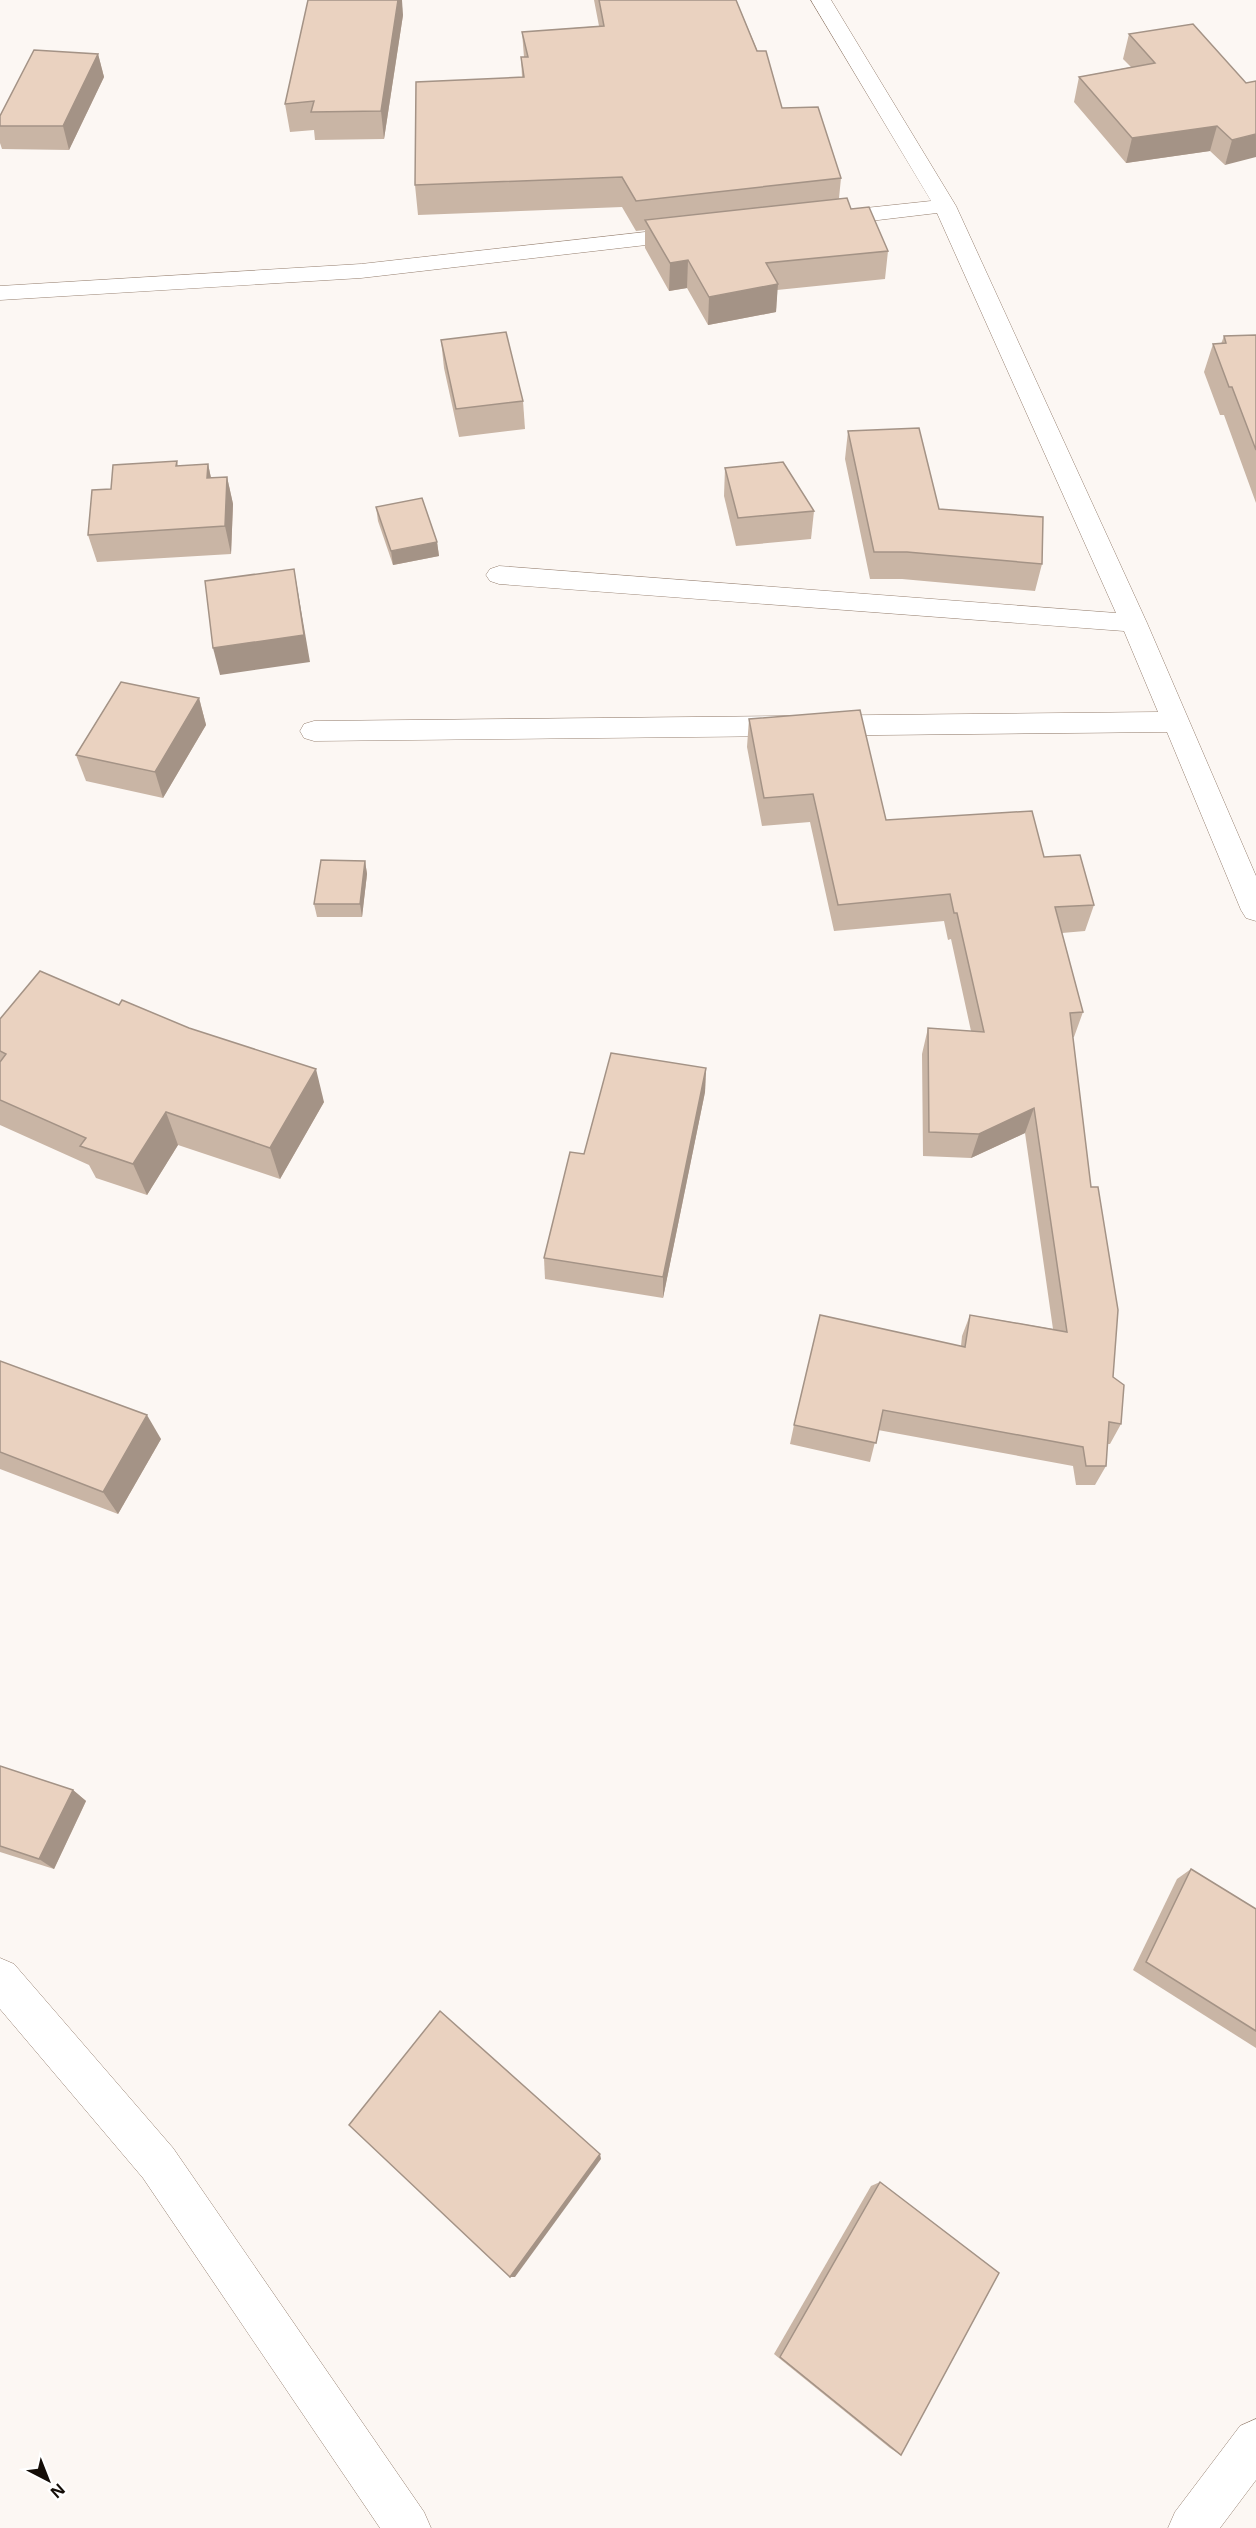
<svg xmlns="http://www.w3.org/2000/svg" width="1256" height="2528" font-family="'Open Sans',sans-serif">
<rect width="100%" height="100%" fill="#fcf7f3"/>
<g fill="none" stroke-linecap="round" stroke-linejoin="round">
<defs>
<g id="minor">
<path d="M811,0H831L956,206L1147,623L1256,876V921L1246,918L1241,910L1167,732L314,741L304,738L300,731L304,724L314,721L1158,712L1124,631L499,584L490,581L486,575L490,569L499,566L1116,613L937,213L828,226L820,224L817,219L820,214L828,212L931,201Z"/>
<path d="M690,227L698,229L701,234L698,239L361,278L0,300V286L361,264Z"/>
<path d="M0,1958L14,1964L173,2148L424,2512L431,2528H380L143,2178L0,2009Z"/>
<path d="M1256,2419V2480L1220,2528H1168L1175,2512L1240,2426Z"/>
</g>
</defs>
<!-- minor casing -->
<use href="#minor" stroke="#957f6f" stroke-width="1"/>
<!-- minor -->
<use href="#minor" fill="#fff" fill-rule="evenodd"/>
</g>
<!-- wall -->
<g fill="#c9b5a5">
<path d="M594,0H736L782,108L841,178L839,198L888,251L885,279L777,290L776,312L708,325L687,288L669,291L645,248V230L636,231L622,207L418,215L415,185L522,77L521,57H524L522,32L599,26Z"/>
<path d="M403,15L384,139L315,140L314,130L290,132L285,104Z"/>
<path d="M1129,34L1246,83L1256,81L1225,165L1210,151L1126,163L1074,102L1079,77L1131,67L1123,59Z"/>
<path d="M98,54L104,77L69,150L2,149L0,143V116Z"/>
<path d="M1256,335V503L1224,415H1220L1204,372L1213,344H1221L1224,336Z"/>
<path d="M441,340L523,401L525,429L459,437L444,368Z"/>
<path d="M848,431L939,509L1042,564L1035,591L902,579H870L845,459Z"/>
<path d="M177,461L178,466L208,464L211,478L227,477L233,504L231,554L97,562L88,535L111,489Z"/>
<path d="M725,468L814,511L811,539L736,546L724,496Z"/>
<path d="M376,507L437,542L439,556L393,565L378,521Z"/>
<path d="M199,698L206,725L163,798L86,781L76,755Z"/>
<path d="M749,719L886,820L1044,857L1094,905L1085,931L1062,933L1083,1012L1074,1037H1073L1113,1377L1121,1424L1110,1444H1107L1106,1466L1095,1485H1076L1073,1466L878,1430L870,1462L790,1444L794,1425L961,1346L962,1336L970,1315L1053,1329L1025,1133L971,1158L923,1156L922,1054L928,1028L971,1031L951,939L948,940L944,921L834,931L810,822L762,826L747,747Z"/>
<path d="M365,861L367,874L362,917H317L314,904Z"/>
<path d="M0,1019L324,1102L280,1179L178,1145L147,1195L96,1178L89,1165L0,1125Z"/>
<path d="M706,1068L705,1092L663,1298L545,1279L544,1258L584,1154Z"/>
<path d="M0,1361L161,1439L118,1514L0,1469Z"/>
<path d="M0,1766L73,1790L86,1801L54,1869L0,1852Z"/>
<path d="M1191,1869L1256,1909V2048L1133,1970L1177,1879Z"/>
<path d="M880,2182L901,2455L890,2448L774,2354L871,2186Z"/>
</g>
<!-- shaded-wall -->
<g fill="#a49386">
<path d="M398,0H402L403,15L384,139L381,111Z"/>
<path d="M98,54L104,77L69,150L63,126Z"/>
<path d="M1217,126L1210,151L1126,163L1132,138Z"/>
<path d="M1256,134V157L1225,165L1232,140Z"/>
<path d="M688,260L687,288L669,291L670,263Z"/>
<path d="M778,284L776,312L708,325L709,297Z"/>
<path d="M208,464L214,492L207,478Z"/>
<path d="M227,477L233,504L231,554L225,526Z"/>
<path d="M437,542L439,556L393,565L391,551Z"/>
<path d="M294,569L310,662L220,675L213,648Z"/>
<path d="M199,698L206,725L163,798L155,772Z"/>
<path d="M365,861L367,874L362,917L360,904Z"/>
<path d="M706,1068L705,1092L663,1298V1277Z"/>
<path d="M316,1069L324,1102L280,1179L270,1148Z"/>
<path d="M1034,1108L1025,1133L971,1158L979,1134Z"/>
<path d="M166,1112L178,1145L147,1195L133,1164Z"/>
<path d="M147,1415L161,1439L118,1514L103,1492Z"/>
<path d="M73,1790L86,1801L54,1869L39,1859Z"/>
<path d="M600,2154L601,2159L515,2277H510Z"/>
</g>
<!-- building -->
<g fill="#ead2c0" stroke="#a49386" stroke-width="1.5">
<path d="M308,0H398L381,111L311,112L314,101L285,104Z"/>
<path d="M599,0H736L757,51H766L782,108L818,107L841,178L636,201L622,177L415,185L416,82L524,77L521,57H528L522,32L604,26Z"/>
<path d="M1193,24L1246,83L1256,81V134L1232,140L1217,126L1132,138L1079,77L1155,63L1129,34Z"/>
<path d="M34,50L98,54L63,126H0V116Z"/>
<path d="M847,198L851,209L869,207L888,251L766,263L778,284L709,297L688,260L670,263L645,220Z"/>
<path d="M506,332L523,401L456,409L441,340Z"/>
<path d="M1256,335V450L1232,387H1229L1213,344L1226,343L1224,336Z"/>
<path d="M919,428L939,509L1043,517L1042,564L907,552H874L848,431Z"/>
<path d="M177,461L176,466L208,464L207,478L227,477L225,526L88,535L92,490L111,489L113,465Z"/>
<path d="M783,462L814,511L738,518L725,468Z"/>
<path d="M422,498L437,542L391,551L376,507Z"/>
<path d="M294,569L304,635L213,648L205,581Z"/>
<path d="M121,682L199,698L155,772L76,755Z"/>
<path d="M860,710L886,820L1032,811L1044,857L1080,855L1094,905L1055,907L1083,1012L1070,1013L1091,1187H1098L1118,1310L1113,1377L1124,1385L1121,1424L1109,1422L1106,1466H1086L1083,1447L883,1410L876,1443L794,1425L820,1315L965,1347L970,1315L1067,1332L1034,1108L979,1134L929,1132L928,1028L984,1032L957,913H954L950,894L838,905L813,794L764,798L749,719Z"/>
<path d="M321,860L365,861L360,904H314Z"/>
<path d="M40,971L119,1005L122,1000L189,1028L316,1069L270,1148L166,1112L133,1164L80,1146L86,1138L0,1100V1062L6,1054L0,1051V1019Z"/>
<path d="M611,1053L706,1068L663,1277L544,1258L570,1152L584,1154Z"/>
<path d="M0,1361L147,1415L103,1492L0,1452Z"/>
<path d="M0,1766L73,1790L39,1859L0,1846Z"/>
<path d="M1191,1869L1256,1909V2031L1146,1962Z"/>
<path d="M440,2011L600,2154L510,2277L349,2125Z"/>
<path d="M880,2182L999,2273L901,2455L780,2357Z"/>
</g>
<!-- north arrow -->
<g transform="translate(48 2480) rotate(138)" stroke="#ffffff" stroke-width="4.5" paint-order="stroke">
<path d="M0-4.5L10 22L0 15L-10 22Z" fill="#150e08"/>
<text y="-9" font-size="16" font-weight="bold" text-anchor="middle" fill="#150e08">N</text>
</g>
</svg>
